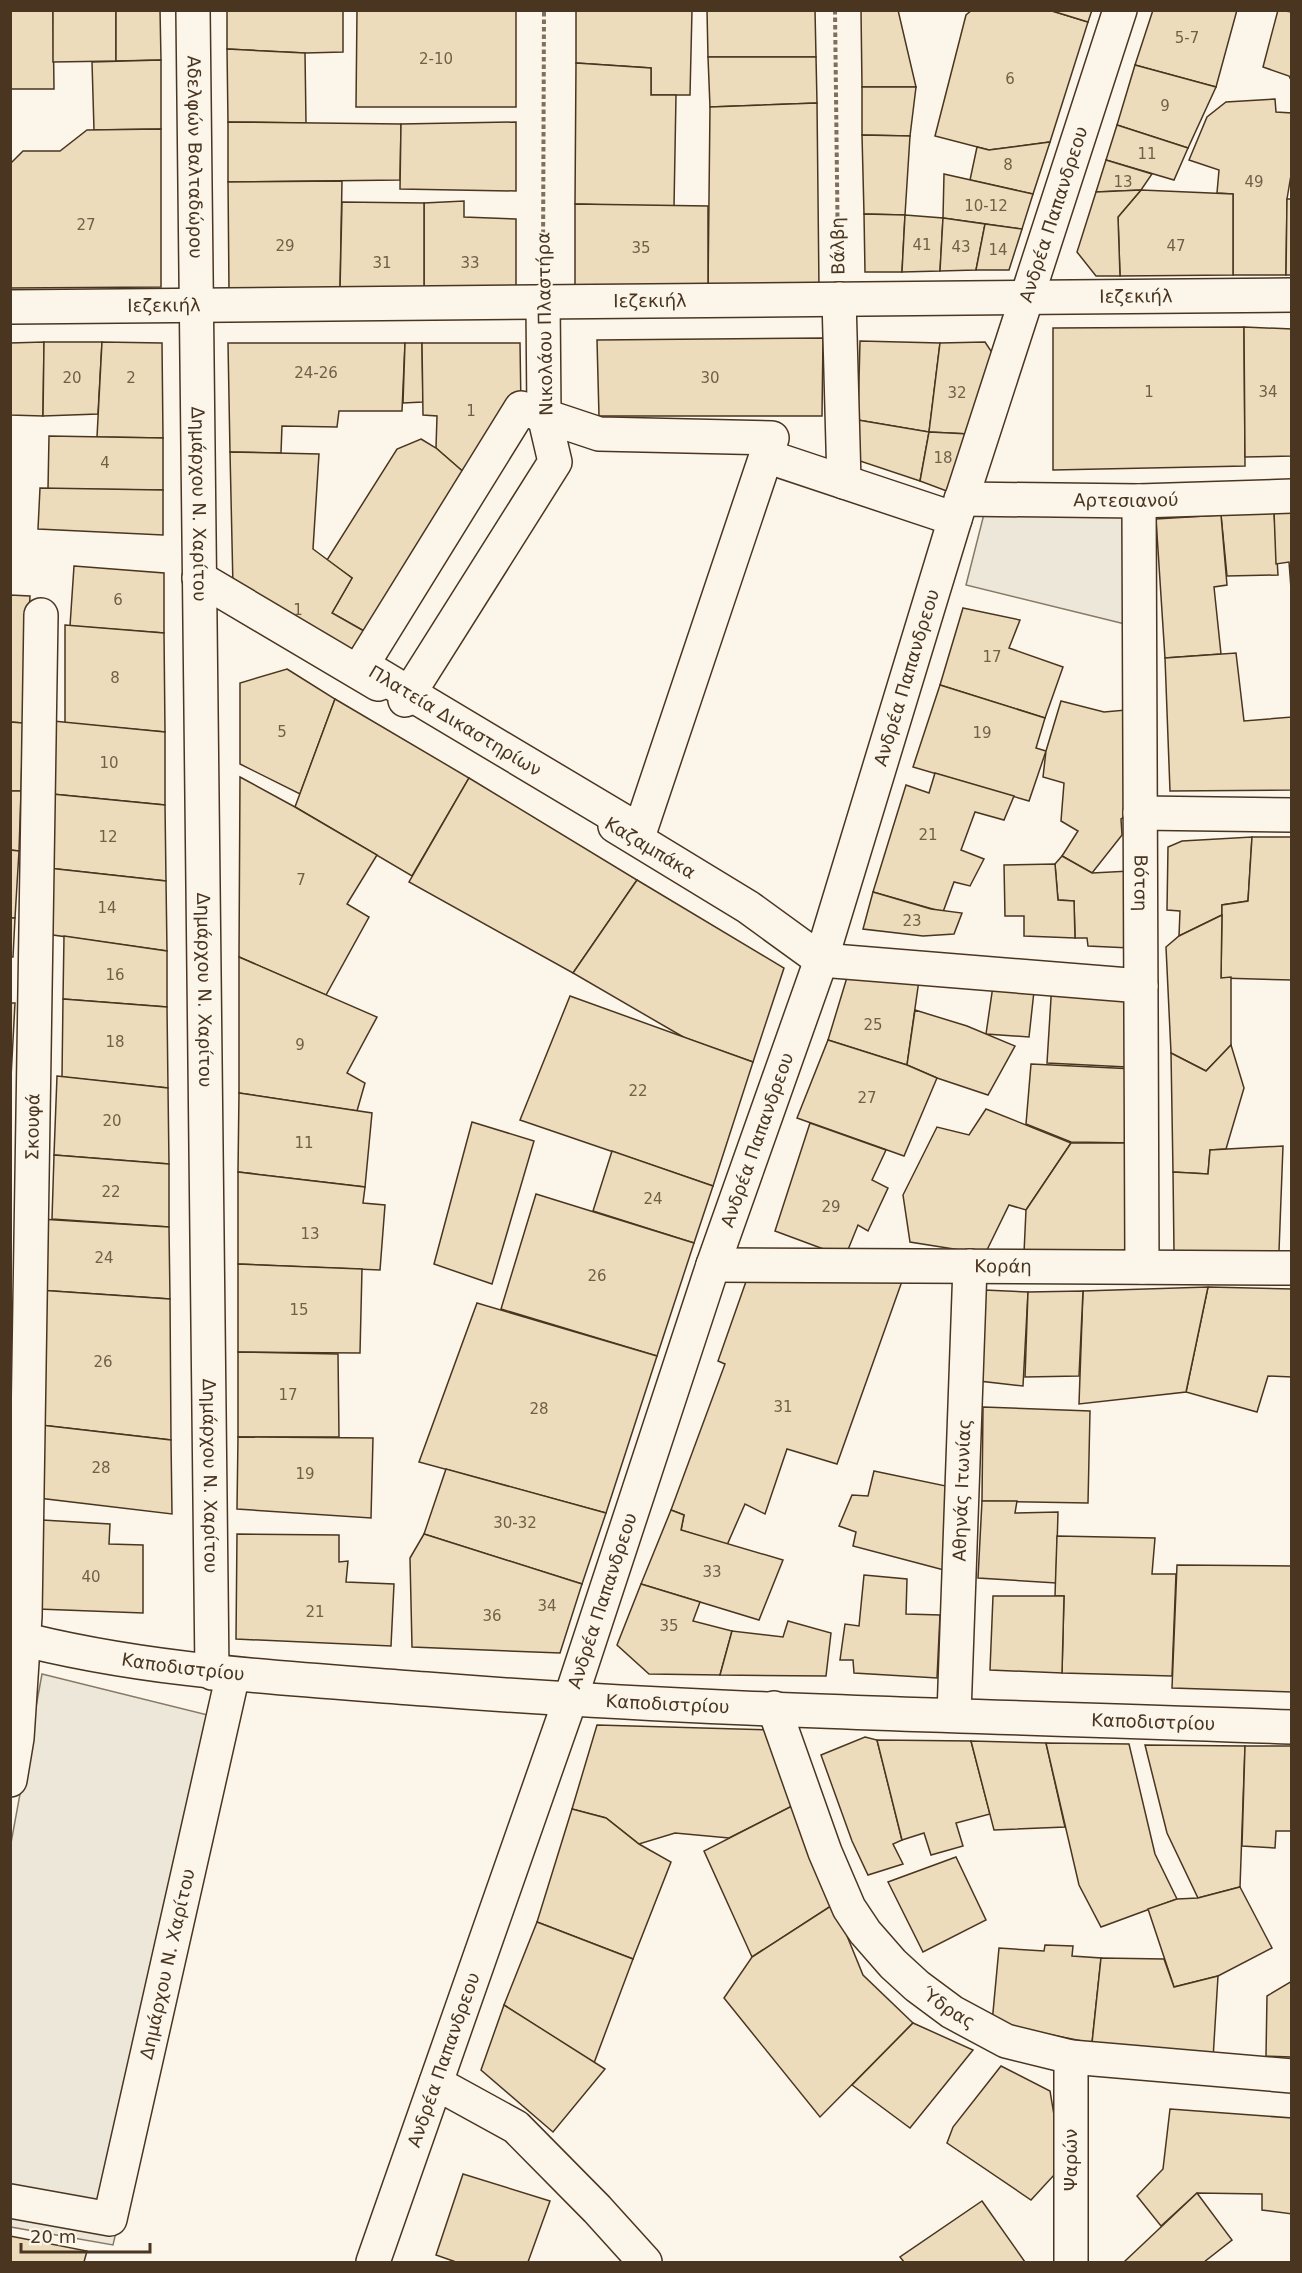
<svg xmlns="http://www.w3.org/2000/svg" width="1302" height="2273" font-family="'DejaVu Sans',sans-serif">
<rect width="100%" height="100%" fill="#fbf6e9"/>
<!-- parking -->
<g fill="#ede7d9" stroke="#887966" stroke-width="1.5">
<path d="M1128,509L1129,625L966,585L985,510Z"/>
<path d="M42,1674L236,1722L113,2245L11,2227V1843Z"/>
</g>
<!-- building -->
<g fill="#ecdcbc" stroke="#4a3520" stroke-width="1.5">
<path d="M10,10H53L54,89H10Z"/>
<path d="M53,10H116V61L53,62Z"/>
<path d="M116,10H160L161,60L116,61Z"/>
<path d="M227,10H343V52L305,53L227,49Z"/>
<path d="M357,10H516V107H356Z"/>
<path d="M576,10H692L690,95H651V68L576,63Z"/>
<path d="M707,10H815L816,57H708Z"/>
<path d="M861,10H898L916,87H862Z"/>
<path d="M972,10H1049L1088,22L1050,142L989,150L935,136L966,15Z"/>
<path d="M1049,10H1092L1088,22Z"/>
<path d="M1153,10H1237L1216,87L1135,65Z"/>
<path d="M1278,10L1292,12V82L1289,76L1263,67Z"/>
<path d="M227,49L305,53L306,123L228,122Z"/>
<path d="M708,57H816L817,103L710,107Z"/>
<path d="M161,60V129L94,130L92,62Z"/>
<path d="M576,63L651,68V95H676L674,207L575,204Z"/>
<path d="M1135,65L1216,87L1188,148L1117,125Z"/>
<path d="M862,87H916L910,136L862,135Z"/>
<path d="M1275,99L1276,112L1292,113V169L1287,199L1286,275H1233V194L1217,193L1219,170L1189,160L1207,117L1226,102Z"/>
<path d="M817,103L819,289H708L710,107Z"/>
<path d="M228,122L401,124L400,180L228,182Z"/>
<path d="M516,122V191L400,189L401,124Z"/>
<path d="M1117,125L1188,148L1174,180L1106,160Z"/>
<path d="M161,129V287L10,288V164L23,151H60L87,130Z"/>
<path d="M862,135L910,136L905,215L864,214Z"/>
<path d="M1050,142L1033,194L970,180L977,147L989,150Z"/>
<path d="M1106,160L1152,174L1141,190L1096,192Z"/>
<path d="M944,174L1033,194L1022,229L943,218Z"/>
<path d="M342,181L340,290H229L228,182Z"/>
<path d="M1141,190L1233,194V275L1120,276L1118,217Z"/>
<path d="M1141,190L1118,217L1120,276H1096L1077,252L1096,192Z"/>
<path d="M1287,199H1292V275H1286Z"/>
<path d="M464,201V217L516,219V292H424V203Z"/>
<path d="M342,202L424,203V292L340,290Z"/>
<path d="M575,204L708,206V289L575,290Z"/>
<path d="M864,214L905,215L902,272H865Z"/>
<path d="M905,215L943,218L940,271L902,272Z"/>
<path d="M943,218L985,224L976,270L940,271Z"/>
<path d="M985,224L1022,229L1009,270H976Z"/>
<path d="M1244,327L1245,466L1053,470V328Z"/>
<path d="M1244,327L1292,329V456L1245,457Z"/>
<path d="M823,338L822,416H599L597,340Z"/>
<path d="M860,341L940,343L929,432L858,420Z"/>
<path d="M44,342L43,416L10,415V343Z"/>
<path d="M44,342H102L98,414L43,416Z"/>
<path d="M102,342L162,343L163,438L97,437Z"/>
<path d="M985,342L993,354L969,434L929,432L940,343Z"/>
<path d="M228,343H405L402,411H339L337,427L282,426L281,453L230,452Z"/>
<path d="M405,343H422L423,402L403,403Z"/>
<path d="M422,343H520L521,408L475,482L436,448L437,416L423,415Z"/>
<path d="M858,420L929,432L920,481L860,461Z"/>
<path d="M929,432L969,434L952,493L920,481Z"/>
<path d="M49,436L163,438V490L48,489Z"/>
<path d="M421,439L436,448L475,482L364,631L332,613L352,578L327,560L397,449Z"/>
<path d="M230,452L319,454L313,549L352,578L332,613L364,631L349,658L233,587Z"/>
<path d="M40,488L163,490V535L38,529Z"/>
<path d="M1274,511L1278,575L1227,576L1221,515Z"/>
<path d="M1274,511H1292V602L1289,562L1276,564Z"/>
<path d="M1221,515L1227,585L1214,587L1221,654L1165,658L1156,519Z"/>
<path d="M74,566L164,573V633L70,626Z"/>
<path d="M10,595L30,596L23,723L10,722Z"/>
<path d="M963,608L1020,620L1009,648L1063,667L1045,718L940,685Z"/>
<path d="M65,625L164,633L165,732L65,723Z"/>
<path d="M1236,653L1244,721L1292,717V790L1170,791L1165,658Z"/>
<path d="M287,669L335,699L300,794L240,764V683Z"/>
<path d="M940,685L1045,718L1036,748L1046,751L1029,801L913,767Z"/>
<path d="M335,699L469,778L412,876L295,807Z"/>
<path d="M1061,701L1104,712L1126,710L1128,815L1121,819L1122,835L1092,873L1062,856L1078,831L1061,821L1064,783L1043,777L1046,751Z"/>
<path d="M53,721L165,732V805L52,794Z"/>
<path d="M10,722L23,723L21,791H10Z"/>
<path d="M935,773L1014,796L1004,820L975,812L961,850L984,859L970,886L954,882L943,912L873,892L906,785L929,793Z"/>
<path d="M240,777L295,807L377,855L347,904L369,917L326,995L239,957Z"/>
<path d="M469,778L637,880L573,973L409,882Z"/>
<path d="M10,791H21L19,851L10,850Z"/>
<path d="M52,794L165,805L166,881L48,868Z"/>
<path d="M1252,837L1248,901L1222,905V915L1179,936L1180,911L1167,910L1168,847L1182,841Z"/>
<path d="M1252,837H1292V980L1221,978L1222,905L1248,901Z"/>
<path d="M10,850L19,851L15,918H10Z"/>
<path d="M1062,856L1092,873L1130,871V948L1088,946L1087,938H1075L1074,901L1058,900L1055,864Z"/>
<path d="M1055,864L1058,900L1074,901L1075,938L1024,936V916H1005L1004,865Z"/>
<path d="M48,868L166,881L167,951L46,934Z"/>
<path d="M637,880L784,968L753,1062L685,1038L573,973Z"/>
<path d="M873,892L931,909L962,913L954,934L923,936L863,929Z"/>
<path d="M1222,915L1221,978L1231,977V1045L1206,1071L1171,1053L1166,947L1179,936Z"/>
<path d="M10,918H15L13,957H10Z"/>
<path d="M64,936L167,951V1007L63,999Z"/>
<path d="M239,957L377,1017L347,1073L365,1083L357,1111L239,1093Z"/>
<path d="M848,974L919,980L907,1065L828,1040Z"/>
<path d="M994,979L1035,982L1029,1037L986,1034Z"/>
<path d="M1052,982L1129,988L1127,1067L1047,1063Z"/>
<path d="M570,996L753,1062L713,1186L520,1120Z"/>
<path d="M63,999L167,1007L168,1088L62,1077Z"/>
<path d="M10,1003H15L10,1096Z"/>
<path d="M915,1010L967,1026L1015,1046L988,1095L937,1078L907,1065Z"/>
<path d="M828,1040L907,1065L937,1078L904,1156L797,1118Z"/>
<path d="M1231,1045L1244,1088L1226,1149L1210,1150L1208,1174L1173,1172L1171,1053L1206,1071Z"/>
<path d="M1031,1064L1135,1069L1136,1143L1071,1142L1026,1124Z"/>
<path d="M57,1076L168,1088L169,1164L54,1155Z"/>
<path d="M239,1093L372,1113L365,1187L238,1172Z"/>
<path d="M986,1109L1071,1143L1026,1210L1009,1205L985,1254L910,1242L903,1195L937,1127L969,1135Z"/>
<path d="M472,1122L534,1141L492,1284L434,1264Z"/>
<path d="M810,1123L886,1150L872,1180L888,1188L868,1231L858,1225L845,1257L775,1231Z"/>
<path d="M1071,1143H1137L1131,1246L1114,1255L1024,1253L1026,1210Z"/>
<path d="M1283,1146L1279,1251L1174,1252L1173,1172L1208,1174L1210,1150Z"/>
<path d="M612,1151L713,1186L694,1243L593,1211Z"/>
<path d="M54,1155L169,1164V1227L52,1219Z"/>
<path d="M238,1172L365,1187L363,1203L385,1205L380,1270L238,1264Z"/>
<path d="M536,1194L694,1243L657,1356L501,1309Z"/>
<path d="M40,1219L169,1227L170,1299L38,1290Z"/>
<path d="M238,1264L362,1269L360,1353L238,1352Z"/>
<path d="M906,1270L837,1464L787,1449L765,1514L745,1504L727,1545L681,1530L684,1515L671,1510L725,1364L718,1361L749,1273Z"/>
<path d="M1208,1287L1292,1289V1377L1268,1376L1257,1412L1186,1392Z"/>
<path d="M1208,1287L1186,1392L1079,1404L1083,1291Z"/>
<path d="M38,1290L170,1299L171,1440L32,1424Z"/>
<path d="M984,1290L1028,1292L1023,1386L979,1381Z"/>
<path d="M1083,1291L1079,1376L1025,1377L1028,1292Z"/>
<path d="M477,1303L657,1356L606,1513L419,1462Z"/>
<path d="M238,1352L338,1354L339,1437H238Z"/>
<path d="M983,1407L1090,1411L1088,1503L982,1501Z"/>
<path d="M32,1424L171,1440L172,1514L30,1497Z"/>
<path d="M238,1437L373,1438L371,1518L237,1509Z"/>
<path d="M446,1469L606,1513L582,1584L424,1534Z"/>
<path d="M874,1471L946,1486L944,1570L853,1546L856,1532L839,1526L852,1495L868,1496Z"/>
<path d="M982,1501H1017L1015,1513L1058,1512L1056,1583L978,1578Z"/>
<path d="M671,1510L684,1515L681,1530L783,1560L759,1620L641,1584Z"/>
<path d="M42,1520L110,1524L109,1544L143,1545V1613L38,1609Z"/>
<path d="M237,1534L339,1535V1562L348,1561L346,1582L394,1584L391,1646L236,1639Z"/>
<path d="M424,1534L582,1584L560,1653L412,1647L410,1558Z"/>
<path d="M1057,1536L1155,1538L1152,1574H1176L1172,1676L1062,1673L1064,1596H1055Z"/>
<path d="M1177,1565L1292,1566V1692L1172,1688Z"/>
<path d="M864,1575L907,1579L906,1614L940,1615L937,1678L854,1673L853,1660H840L845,1624L859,1626Z"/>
<path d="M641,1584L700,1602L693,1621L732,1631L720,1675L649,1674L617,1645Z"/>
<path d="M993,1596H1064L1062,1673L990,1670Z"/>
<path d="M788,1621L831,1633L826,1676L720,1675L732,1631L783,1637Z"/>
<path d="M597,1725L771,1730L796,1804L729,1838L675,1833L639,1844L606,1818L572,1809Z"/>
<path d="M865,1737L877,1740L902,1840L893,1844L903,1864L868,1875L852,1841L821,1755Z"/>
<path d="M877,1740L971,1741L990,1814L956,1823L963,1846L931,1855L924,1833L902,1840Z"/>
<path d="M971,1741L1046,1743L1065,1827L994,1830Z"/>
<path d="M1046,1743L1129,1744L1155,1854L1177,1899L1101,1927L1079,1885Z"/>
<path d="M1145,1745L1245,1746L1240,1887L1198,1898L1167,1833Z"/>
<path d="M1245,1746H1292V1831H1276L1275,1848L1242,1846Z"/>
<path d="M796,1804L834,1904L752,1957L704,1851Z"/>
<path d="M572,1809L606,1818L639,1844L671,1862L633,1959L537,1922Z"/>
<path d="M956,1857L986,1920L923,1952L888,1882Z"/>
<path d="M1240,1887L1272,1948L1218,1976L1174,1987L1148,1909L1177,1899L1198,1898Z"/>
<path d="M834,1904L863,1975L913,2023L820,2117L724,1998L752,1957Z"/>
<path d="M537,1922L633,1959L594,2063L504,2005Z"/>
<path d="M1045,1945L1073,1946L1072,1956L1101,1958L1092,2043L992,2023L999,1948L1044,1951Z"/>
<path d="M1101,1958L1164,1959L1174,1987L1218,1976L1213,2059L1092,2043Z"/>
<path d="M1292,1981V2057L1266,2056L1267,1996Z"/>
<path d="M504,2005L605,2069L553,2132L481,2070Z"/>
<path d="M913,2023L973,2050L910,2128L852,2085Z"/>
<path d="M1001,2066L1050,2091L1059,2145L1055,2174L1031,2200L947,2143L953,2127Z"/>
<path d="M1170,2109L1292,2118V2214L1262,2210V2194L1197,2193L1161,2226L1137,2196L1163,2169Z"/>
<path d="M463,2174L550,2201L528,2262H456L436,2255Z"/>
<path d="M1197,2193L1232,2240L1204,2262H1124Z"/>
<path d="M982,2201L1025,2262H904L900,2257Z"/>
<path d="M10,2236L87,2251L84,2262H10Z"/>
</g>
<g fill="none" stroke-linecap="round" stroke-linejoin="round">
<defs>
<g id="minor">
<path id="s1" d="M193,10L212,1673"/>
<path d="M839,299L844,482"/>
<path id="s2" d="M10,307L1292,295"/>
<path d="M521,408L599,434L772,438L640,831L362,665Z"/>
<path d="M766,456L955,519"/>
<path id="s3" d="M961,499L1139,501L1292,496"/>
<path id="s4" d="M1139,501L1142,1267"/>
<path d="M199,578L378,684"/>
<path d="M405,700L555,462L544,415L543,301"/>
<path d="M1140,813L1292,815"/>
<path d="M615,826L748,907L821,960L1141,986"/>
<path id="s5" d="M713,1265L1292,1268"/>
<path id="s6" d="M774,1708L825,1852L849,1908L865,1932L893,1964L917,1986L952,2012L1006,2041L1071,2057L1292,2076"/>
<path id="s7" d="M954,1714L970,1266"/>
<path id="s8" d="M10,1780L17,1738L25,1616L41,615"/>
<path d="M436,2083L516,2127L597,2209L645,2262"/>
<path id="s9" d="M10,2201L110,2219L233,1674"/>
<path d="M1071,2262V2057"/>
</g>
<g id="major">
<path id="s10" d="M10,1636C146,1672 287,1678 426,1689C714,1712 1003,1716 1292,1727"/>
<path id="s11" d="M373,2262L570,1700L713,1265L821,960L955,519L1120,10"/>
</g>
</defs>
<!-- minor casing -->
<use href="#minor" stroke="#4a3520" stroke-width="36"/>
<!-- major casing -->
<use href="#major" stroke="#4a3520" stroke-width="36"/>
<!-- path -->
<g stroke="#7f6f5c" stroke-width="4" stroke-dasharray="4.5 3" stroke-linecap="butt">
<path d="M835,10L838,262"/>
<path d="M543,264L544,10"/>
</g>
<!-- minor -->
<use href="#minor" stroke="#fbf6e9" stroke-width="33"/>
<!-- major -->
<use href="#major" stroke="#fbf6e9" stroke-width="33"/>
</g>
<g text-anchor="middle" stroke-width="4.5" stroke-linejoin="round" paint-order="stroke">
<!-- number labels -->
<g font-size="15" fill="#725f47">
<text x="1187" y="43">5-7</text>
<text x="436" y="64">2-10</text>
<text x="1010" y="84">6</text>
<text x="1165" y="111">9</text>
<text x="1147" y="159">11</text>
<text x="1008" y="170">8</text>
<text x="1123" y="187">13</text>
<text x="1254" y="187">49</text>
<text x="986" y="211">10-12</text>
<text x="86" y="230">27</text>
<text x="922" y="250">41</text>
<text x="285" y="251">29</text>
<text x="1176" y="251">47</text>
<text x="961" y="252">43</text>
<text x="641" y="253">35</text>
<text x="998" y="255">14</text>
<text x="382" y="268">31</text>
<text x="470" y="268">33</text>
<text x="316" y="378">24-26</text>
<text x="72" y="383">20</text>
<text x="131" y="383">2</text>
<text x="710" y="383">30</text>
<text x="1149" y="397">1</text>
<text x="1268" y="397">34</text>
<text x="957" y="398">32</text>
<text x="471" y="416">1</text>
<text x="943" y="463">18</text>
<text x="105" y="468">4</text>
<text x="118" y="605">6</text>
<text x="298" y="615">1</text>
<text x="992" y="662">17</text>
<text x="115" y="683">8</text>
<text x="282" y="737">5</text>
<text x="982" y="738">19</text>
<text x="109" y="768">10</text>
<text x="928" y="840">21</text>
<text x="108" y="842">12</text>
<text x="301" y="885">7</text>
<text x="107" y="913">14</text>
<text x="912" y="926">23</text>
<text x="115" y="980">16</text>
<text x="873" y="1030">25</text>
<text x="115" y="1047">18</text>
<text x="300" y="1050">9</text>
<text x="638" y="1096">22</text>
<text x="867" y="1103">27</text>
<text x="112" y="1126">20</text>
<text x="304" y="1148">11</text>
<text x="111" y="1197">22</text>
<text x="653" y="1204">24</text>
<text x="831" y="1212">29</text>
<text x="310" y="1239">13</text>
<text x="104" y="1263">24</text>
<text x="597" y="1281">26</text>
<text x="299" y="1315">15</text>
<text x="103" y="1367">26</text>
<text x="288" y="1400">17</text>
<text x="783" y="1412">31</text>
<text x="539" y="1414">28</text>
<text x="101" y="1473">28</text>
<text x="305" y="1479">19</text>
<text x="515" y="1528">30-32</text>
<text x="712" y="1577">33</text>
<text x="91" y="1582">40</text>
<text x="547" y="1611">34</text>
<text x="315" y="1617">21</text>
<text x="492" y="1621">36</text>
<text x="669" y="1631">35</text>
</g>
<!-- street labels -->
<g font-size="18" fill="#4a3520" stroke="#fbf6e9">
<text dy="6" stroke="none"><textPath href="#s1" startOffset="147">Αδελφών Βαλταδώρου</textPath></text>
<text dy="6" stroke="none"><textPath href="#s11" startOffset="2158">Ανδρέα Παπανδρεου</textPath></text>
<text transform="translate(838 246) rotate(-91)" y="6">Βάλβη</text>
<text dy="6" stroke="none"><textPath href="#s2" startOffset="1126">Ιεζεκιήλ</textPath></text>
<text dy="6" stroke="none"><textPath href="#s2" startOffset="640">Ιεζεκιήλ</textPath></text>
<text dy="6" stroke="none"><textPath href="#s2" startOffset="154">Ιεζεκιήλ</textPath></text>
<text transform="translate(545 324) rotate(-91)" y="6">Νικολάου Πλαστήρα</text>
<text dy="6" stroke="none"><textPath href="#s3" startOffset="165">Αρτεσιανού</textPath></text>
<text dy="6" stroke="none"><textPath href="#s1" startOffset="494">Δημάρχου Ν. Χαρίτου</textPath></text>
<text dy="6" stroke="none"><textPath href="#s11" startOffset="1672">Ανδρέα Παπανδρεου</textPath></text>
<text transform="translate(455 721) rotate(31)" y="6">Πλατεία Δικαστηρίων</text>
<text transform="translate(650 848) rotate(31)" y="6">Καζαμπάκα</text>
<text dy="6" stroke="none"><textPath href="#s4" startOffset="382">Βότση</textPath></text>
<text dy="6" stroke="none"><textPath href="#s1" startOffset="980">Δημάρχου Ν. Χαρίτου</textPath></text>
<text dy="6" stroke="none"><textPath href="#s8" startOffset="654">Σκουφά</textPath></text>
<text dy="6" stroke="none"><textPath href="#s11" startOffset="1186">Ανδρέα Παπανδρεου</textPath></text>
<text dy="6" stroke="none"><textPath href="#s5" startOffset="290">Κοράη</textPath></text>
<text dy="6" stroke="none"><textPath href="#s1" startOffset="1466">Δημάρχου Ν. Χαρίτου</textPath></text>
<text dy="6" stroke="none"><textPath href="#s7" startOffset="224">Αθηνάς Ιτωνίας</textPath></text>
<text dy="6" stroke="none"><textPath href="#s11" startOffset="700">Ανδρέα Παπανδρεου</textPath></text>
<text dy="6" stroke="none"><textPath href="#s10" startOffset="176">Καποδιστρίου</textPath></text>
<text dy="6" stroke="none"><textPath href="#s10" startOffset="662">Καποδιστρίου</textPath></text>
<text dy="6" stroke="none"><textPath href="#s10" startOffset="1148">Καποδιστρίου</textPath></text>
<text dy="6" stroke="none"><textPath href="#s9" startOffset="363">Δημάρχου Ν. Χαρίτου</textPath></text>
<text dy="6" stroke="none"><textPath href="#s6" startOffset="356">Ύδρας</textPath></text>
<text dy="6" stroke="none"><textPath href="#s11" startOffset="214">Ανδρέα Παπανδρεου</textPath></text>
<text transform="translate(1071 2160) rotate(-90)" y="6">Ψαρών</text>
</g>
</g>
<!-- border -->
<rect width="1302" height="2273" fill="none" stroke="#4a3520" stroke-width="24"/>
<!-- scale -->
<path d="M21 2243v9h129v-9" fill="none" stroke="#4a3520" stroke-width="3"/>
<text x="30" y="2243" font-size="18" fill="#4a3520" stroke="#fbf6e9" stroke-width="4.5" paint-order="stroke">20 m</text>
</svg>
